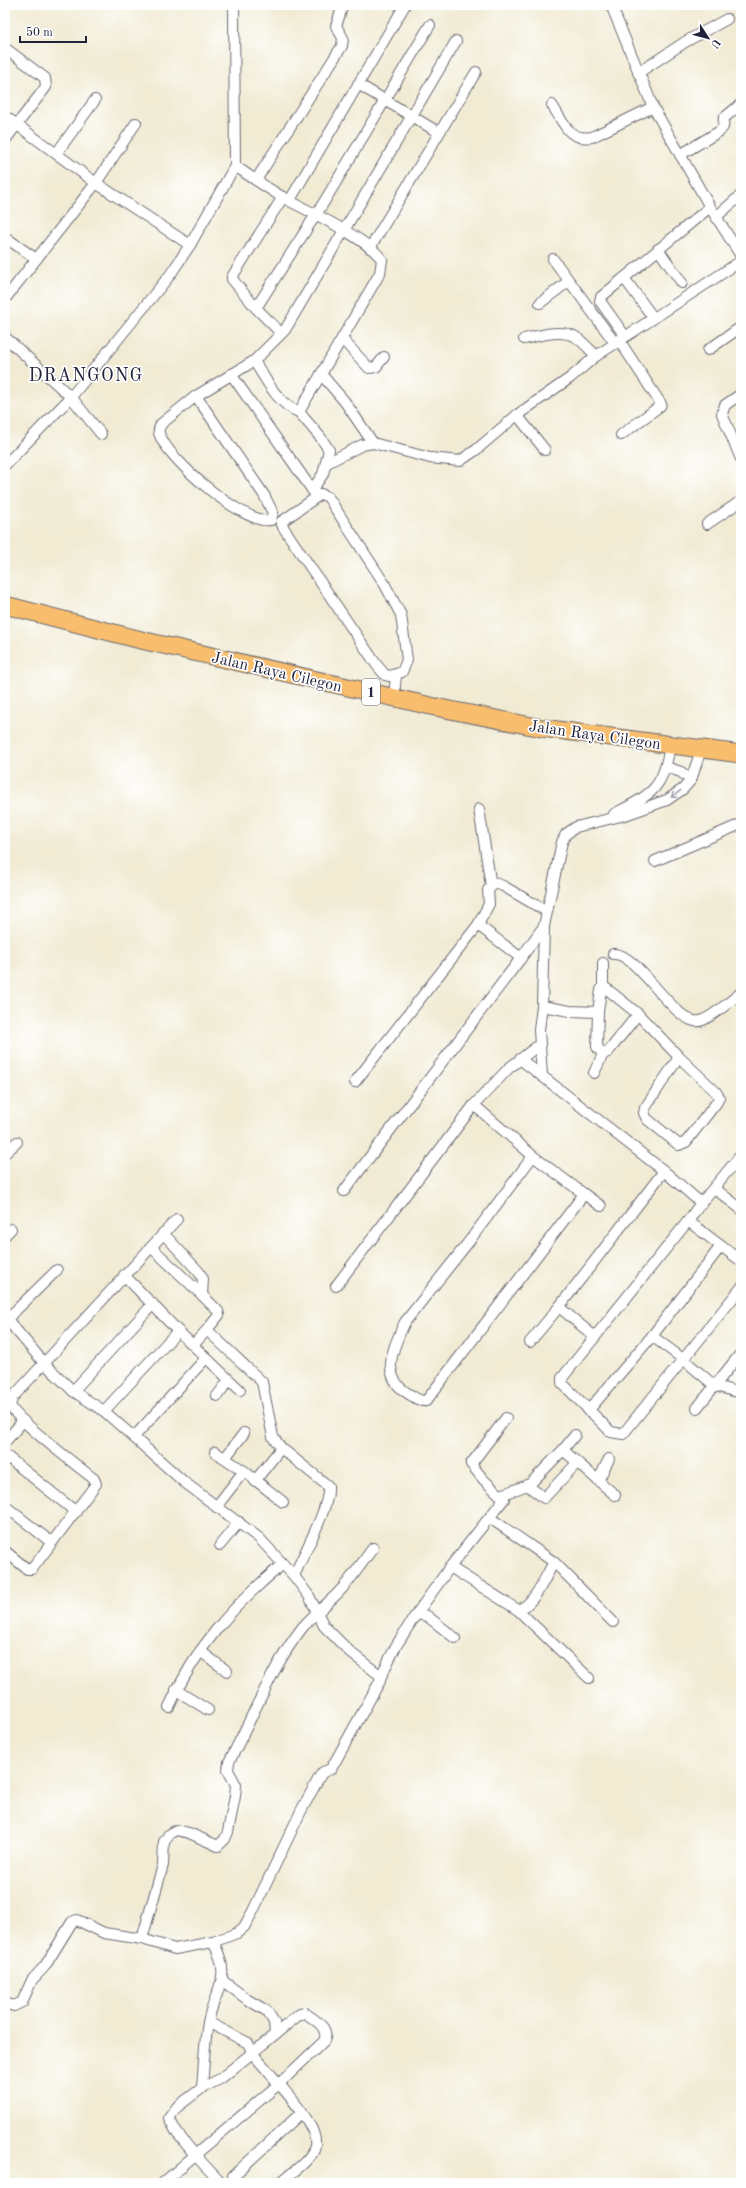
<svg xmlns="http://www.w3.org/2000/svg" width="746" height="2188" font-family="'Old Standard TT',serif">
<rect width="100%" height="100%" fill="#fff"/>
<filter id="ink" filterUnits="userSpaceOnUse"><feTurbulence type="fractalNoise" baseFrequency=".025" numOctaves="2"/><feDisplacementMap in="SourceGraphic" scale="8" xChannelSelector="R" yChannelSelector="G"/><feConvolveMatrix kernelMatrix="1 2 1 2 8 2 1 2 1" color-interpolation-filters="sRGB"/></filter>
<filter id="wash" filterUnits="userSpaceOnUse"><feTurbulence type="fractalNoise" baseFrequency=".012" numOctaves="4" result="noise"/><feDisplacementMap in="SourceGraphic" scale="16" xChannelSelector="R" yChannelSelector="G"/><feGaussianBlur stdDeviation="0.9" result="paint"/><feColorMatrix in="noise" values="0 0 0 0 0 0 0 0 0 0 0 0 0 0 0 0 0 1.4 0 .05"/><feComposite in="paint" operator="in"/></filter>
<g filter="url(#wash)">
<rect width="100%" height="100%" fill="#f1ebd4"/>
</g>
<g filter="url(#ink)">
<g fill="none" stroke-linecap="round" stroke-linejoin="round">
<defs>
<g id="minor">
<path d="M611,5L653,107L710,207L741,256"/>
<path d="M638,73L685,42L727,19"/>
<path d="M358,84L438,132"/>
<path d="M552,105C564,123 568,141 592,137L653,107"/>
<path d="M5,116L96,183L190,245"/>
<path d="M5,140L46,87L45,78L5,48"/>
<path d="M56,154L95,100"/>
<path d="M680,155L720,131L723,127L724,118L741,104"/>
<path d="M235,166C251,177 267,188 284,198C308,211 369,239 382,260L380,273L299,412L321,438L329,450L323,474L312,490"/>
<path d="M256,180L342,46L343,38L336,26L343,5"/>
<path d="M290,200L405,5"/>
<path d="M716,217L741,195"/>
<path d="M5,237L36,259"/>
<path d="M370,248L476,72"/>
<path d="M658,249L682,283"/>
<path d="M553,259L615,343"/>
<path d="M624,278L652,316"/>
<path d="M5,299L96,183L136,123"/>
<path d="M540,303L569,281"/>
<path d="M256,308L232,279V277L283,197"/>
<path d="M282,331H279L256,308L324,202L430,25"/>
<path d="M625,336L600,301L601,297L710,207"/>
<path d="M5,337L71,397L101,434"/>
<path d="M342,339L369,368L376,367L384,357"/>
<path d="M524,339C538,336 559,329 574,336C582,340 590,350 596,356"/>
<path d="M619,340L661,404L660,406L621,435"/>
<path d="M708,350L741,327"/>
<path d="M254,361C266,379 278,405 299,412"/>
<path d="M231,374L315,494"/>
<path d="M321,374L345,402L373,443L430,458L460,461L476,450L517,415L570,378L596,356L741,261"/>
<path d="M741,394L725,405L722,414L741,459"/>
<path d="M196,396L264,495L273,513L271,520C245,526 166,458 159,433C158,429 160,427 161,424L196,396L254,361L285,330L456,41"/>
<path d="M517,415L545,450"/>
<path d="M327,463L362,445L373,443"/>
<path d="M5,465L71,397L170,275L190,245L235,166L234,5"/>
<path d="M321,494L328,497L335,508L384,583L401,615L407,660L402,672L390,676L385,675L376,664L283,527L281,522L284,520Z"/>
<path d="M707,524L741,501"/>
<path d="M394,697L396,675"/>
<path d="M666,767L681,772L691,780"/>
<path d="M479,809L491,886"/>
<path d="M614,814C652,794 664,789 670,744"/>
<path d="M655,861L741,824"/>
<path d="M613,954C637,951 676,1027 700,1021C712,1018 731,1000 741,993"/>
<path d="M521,958L544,926"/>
<path d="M603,963V988"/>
<path d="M542,1006L570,1011L598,1012L601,990L607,989L638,1014L679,1057L716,1092L719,1097L717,1102L686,1142L679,1145L647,1119L644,1113L645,1108L679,1057"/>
<path d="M598,1012L597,1047L603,1054L608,1052L638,1014"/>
<path d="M520,1059L664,1171L701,1203L741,1155"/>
<path d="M594,1073L603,1054"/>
<path d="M542,1076L539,1030L542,1006L544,926L562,842L566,834L576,827L625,815L667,800L683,789L691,780L701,750"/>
<path d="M355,1082L478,925L489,904L488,890L495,883L503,886L546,911"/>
<path d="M474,1105L533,1156L584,1194L426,1401C420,1402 414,1397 409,1394C379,1377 393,1347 405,1322L467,1244L533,1156"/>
<path d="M5,1153L17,1142"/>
<path d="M714,1188L741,1209"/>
<path d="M344,1191L521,958L478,925"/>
<path d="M584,1194L601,1206"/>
<path d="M701,1203L688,1221L562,1378V1383L611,1432L623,1434L741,1288"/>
<path d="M688,1221L741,1261"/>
<path d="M163,1233L199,1272L203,1279L202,1295L218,1311L219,1315L207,1330L262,1382L273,1437L281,1448L328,1486C331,1505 302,1557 294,1576"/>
<path d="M5,1235L11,1229"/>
<path d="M151,1247L202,1295"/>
<path d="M124,1275L178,1331L240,1390"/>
<path d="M336,1286L474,1105L509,1068L540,1044"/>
<path d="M559,1307L595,1337"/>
<path d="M5,1317L44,1363L73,1391L104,1411L184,1482L259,1538L294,1576L309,1596L324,1626L351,1653L381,1676"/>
<path d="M7,1319L57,1270"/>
<path d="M652,1336L683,1359L715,1386L741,1393"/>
<path d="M530,1342L559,1307L664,1171"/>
<path d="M194,1344L207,1330"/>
<path d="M73,1391L153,1304"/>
<path d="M217,1396L229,1380"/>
<path d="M697,1408L741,1353"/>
<path d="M104,1411L178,1331"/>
<path d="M588,1411L652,1336L721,1246"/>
<path d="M134,1437L206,1358"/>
<path d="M5,1442L23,1421"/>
<path d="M563,1450L575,1435"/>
<path d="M215,1452L244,1471"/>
<path d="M5,1455L76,1512"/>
<path d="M225,1458L244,1433"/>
<path d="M599,1479L609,1459"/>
<path d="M255,1481L281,1448"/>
<path d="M527,1485L544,1498L577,1463"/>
<path d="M501,1495L530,1484L563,1450L615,1495"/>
<path d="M5,1506L51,1542"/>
<path d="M216,1507L244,1471L283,1502"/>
<path d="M490,1518L554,1562L613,1622"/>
<path d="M220,1545L239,1522"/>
<path d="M5,1551L27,1569H32L96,1484L94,1479C79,1467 14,1418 10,1405L13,1397L177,1219"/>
<path d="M450,1567L518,1610C535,1604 545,1577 554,1562"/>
<path d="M518,1610L589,1678"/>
<path d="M417,1614L427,1616L455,1638"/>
<path d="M200,1651L227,1671"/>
<path d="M176,1690L208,1710"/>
<path d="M169,1707C196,1647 233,1605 283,1564"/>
<path d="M142,1939L163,1865L164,1842L169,1834L176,1830L189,1833L218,1846L225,1839L228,1832L235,1796L236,1785L228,1770L229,1762C253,1717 271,1668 302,1628C313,1615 325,1606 337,1594C351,1580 361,1564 373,1548"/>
<path d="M223,1981L248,2000L267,2011L274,2022L275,2034"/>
<path d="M5,2003L14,2006L22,2002L32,1980L45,1966L72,1922L77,1920L104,1933L142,1939L175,1949L213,1942L237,1933L244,1927L253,1911L301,1811L320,1776L323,1772L331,1769L380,1681L381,1676L396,1646L413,1619L450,1567L504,1499L483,1479L471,1464L506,1418"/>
<path d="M208,2022L248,2043L253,2054L279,2084L195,2155L221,2183"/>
<path d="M202,2088L220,2079L300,2014L305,2013C315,2020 330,2028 324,2041L279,2084C290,2097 322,2131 314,2149C309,2162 291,2173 280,2183"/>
<path d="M163,2183L195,2155L177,2133L169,2118L177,2107L202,2088C204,2066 204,2044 208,2023C214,1988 234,1980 213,1942"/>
<path d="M239,2183L233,2176L301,2113"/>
</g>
<path id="trunk" d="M5,605L141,640L435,707L542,728L741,754"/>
</defs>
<!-- minor casing -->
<use href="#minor" stroke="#6a6871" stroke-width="12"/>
<!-- trunk casing -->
<use href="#trunk" stroke="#6a6871" stroke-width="19"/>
<!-- minor -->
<use href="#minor" stroke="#fff" stroke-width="10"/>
<!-- trunk -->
<use href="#trunk" stroke="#f9be6d" stroke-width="17"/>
</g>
<!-- one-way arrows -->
<defs><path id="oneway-shaft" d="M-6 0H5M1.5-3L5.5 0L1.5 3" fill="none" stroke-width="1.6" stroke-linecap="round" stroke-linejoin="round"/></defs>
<use stroke="#9c9ca7" href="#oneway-shaft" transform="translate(676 794) rotate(144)"/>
</g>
<g text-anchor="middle" stroke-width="3.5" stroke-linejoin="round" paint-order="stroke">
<!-- shield labels -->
<rect fill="#fff" stroke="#646476" stroke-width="1" x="362" y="679" width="18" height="26" rx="3"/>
<g font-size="15" font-weight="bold" fill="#22223b">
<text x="371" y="697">1</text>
</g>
<!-- street labels -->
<g font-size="16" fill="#22223b" stroke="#fff">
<text transform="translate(277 671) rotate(13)" y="6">Jalan Raya Cilegon</text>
<text transform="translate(595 734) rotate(8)" y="6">Jalan Raya Cilegon</text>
</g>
<!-- quarter labels -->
<g font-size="18" letter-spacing="1" fill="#22223b" stroke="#fff">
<text x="86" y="381">DRANGONG</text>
</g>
</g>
<!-- margin -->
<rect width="746" height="2188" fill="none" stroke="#fff" stroke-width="20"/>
<!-- north arrow -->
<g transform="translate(708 38) rotate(126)" stroke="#ffffff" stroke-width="3" paint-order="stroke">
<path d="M0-3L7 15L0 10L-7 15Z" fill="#22223b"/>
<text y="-6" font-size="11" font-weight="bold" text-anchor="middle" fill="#22223b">U</text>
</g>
<!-- scale -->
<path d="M20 36v6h66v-6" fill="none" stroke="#22223b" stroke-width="2"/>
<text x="26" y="36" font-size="12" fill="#22223b" stroke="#ffffff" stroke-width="3" paint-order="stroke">50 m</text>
</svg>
